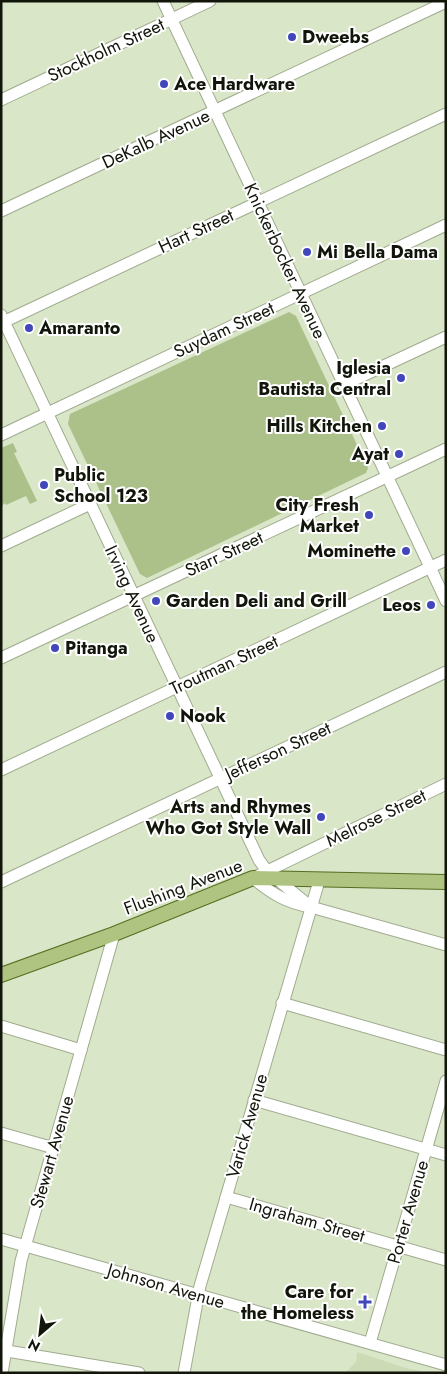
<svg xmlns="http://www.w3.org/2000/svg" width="447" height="1374" font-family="Jost,sans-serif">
<rect width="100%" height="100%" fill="#dae6c8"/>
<!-- built -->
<path fill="#ccdbb6" d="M357,1352L406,1368L421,1371V1373H345L356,1362Z"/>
<!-- green -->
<g fill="#acc08a">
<path d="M289,312L296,316L368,468L366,473L147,578L140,574L68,424L70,414Z"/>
<path d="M13,443L17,452L14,453L37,501L30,504L26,496L6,505L5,503L1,507V448Z"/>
</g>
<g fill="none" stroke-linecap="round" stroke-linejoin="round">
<defs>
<g id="minor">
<path d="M163,1L446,601"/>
<path d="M1,100L210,1"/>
<path d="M1,211L446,2"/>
<path d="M1,315L259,860L267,871L311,907"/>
<path d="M1,323L446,114"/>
<path d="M343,385L446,337"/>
<path d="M1,435L446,225"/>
<path d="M1,546L90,504"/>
<path d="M1,658L446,449"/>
<path d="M1,770L446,560"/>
<path d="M446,784L253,878C272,894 287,903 311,907L446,945"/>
<path d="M1,882L446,672"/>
<path d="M282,1003L446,1050"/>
<path d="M1,1026L81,1050"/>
<path d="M254,1100L446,1155"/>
<path d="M1,1133L54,1148"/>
<path d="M226,1197L446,1260"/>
<path d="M1,1239L446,1365"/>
<path d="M370,1343L446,1081"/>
<path d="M1,1350L139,1373"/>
<path d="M2,1373L21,1261L114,934"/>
<path d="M184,1373L200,1286L319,881"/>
</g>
<path id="major" d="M1,975L114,934L253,878L446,882"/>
</defs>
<!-- minor casing -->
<use href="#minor" stroke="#a0ab8f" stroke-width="13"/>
<!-- major casing -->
<use href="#major" stroke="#556d20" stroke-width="16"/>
<!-- minor -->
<use href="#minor" stroke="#fff" stroke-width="11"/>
<!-- major -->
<use href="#major" stroke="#afc480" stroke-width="14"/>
</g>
<!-- markers -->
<g fill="#4146bb" stroke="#fff" stroke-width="2">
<circle cx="292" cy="37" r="5"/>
<circle cx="164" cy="84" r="5"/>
<circle cx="307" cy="252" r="5"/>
<circle cx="29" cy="328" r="5"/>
<circle cx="401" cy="378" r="5"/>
<circle cx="382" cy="426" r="5"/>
<circle cx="399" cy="454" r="5"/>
<circle cx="44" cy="485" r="5"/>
<circle cx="369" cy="515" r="5"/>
<circle cx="406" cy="551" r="5"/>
<circle cx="156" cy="601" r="5"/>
<circle cx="431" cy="605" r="5"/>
<circle cx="55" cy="648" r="5"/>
<circle cx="170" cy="716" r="5"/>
<circle cx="321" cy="817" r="5"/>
<path d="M362.5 1294.5h5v5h5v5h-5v5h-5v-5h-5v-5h5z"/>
</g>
<g text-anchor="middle" stroke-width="4" stroke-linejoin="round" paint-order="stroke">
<!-- poi labels -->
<g font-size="18" font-weight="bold" fill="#11150a" stroke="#fff" text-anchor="start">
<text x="302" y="43">Dweebs</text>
<text x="174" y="90">Ace Hardware</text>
<text x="317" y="258">Mi Bella Dama</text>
<text x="39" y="334">Amaranto</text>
<text x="391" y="374" text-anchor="end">Iglesia<tspan x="391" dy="21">Bautista Central</tspan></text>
<text x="372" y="432" text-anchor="end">Hills Kitchen</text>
<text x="389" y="460" text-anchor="end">Ayat</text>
<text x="54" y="481">Public<tspan x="54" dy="21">School 123</tspan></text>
<text x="359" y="511" text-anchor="end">City Fresh<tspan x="359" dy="21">Market</tspan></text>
<text x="396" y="557" text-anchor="end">Mominette</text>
<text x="166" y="607">Garden Deli and Grill</text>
<text x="421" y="611" text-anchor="end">Leos</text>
<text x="65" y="654">Pitanga</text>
<text x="180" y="722">Nook</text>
<text x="311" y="813" text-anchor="end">Arts and Rhymes<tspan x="311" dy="21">Who Got Style Wall</tspan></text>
<text x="354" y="1298" text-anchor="end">Care for<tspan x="354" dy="21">the Homeless</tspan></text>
</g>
<!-- street labels -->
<g font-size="18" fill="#11150a" stroke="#fff">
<text transform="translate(106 50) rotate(-25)" y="6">Stockholm Street</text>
<text transform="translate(156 139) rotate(-25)" y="6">DeKalb Avenue</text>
<text transform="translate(196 231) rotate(-25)" y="6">Hart Street</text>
<text transform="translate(285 261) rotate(65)" y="6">Knickerbocker Avenue</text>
<text transform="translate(224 330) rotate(-25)" y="6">Suydam Street</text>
<text transform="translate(224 554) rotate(-25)" y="6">Starr Street</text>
<text transform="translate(132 594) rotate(65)" y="6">Irving Avenue</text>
<text transform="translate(224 665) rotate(-25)" y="6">Troutman Street</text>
<text transform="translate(278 751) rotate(-25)" y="6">Jefferson Street</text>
<text transform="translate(376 818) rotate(-26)" y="6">Melrose Street</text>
<text transform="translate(183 887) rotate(-21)" y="6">Flushing Avenue</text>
<text transform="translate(247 1126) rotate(-74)" y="6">Varick Avenue</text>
<text transform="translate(52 1152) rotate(-74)" y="6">Stewart Avenue</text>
<text transform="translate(408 1212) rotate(-74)" y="6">Porter Avenue</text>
<text transform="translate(307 1220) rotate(16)" y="6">Ingraham Street</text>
<text transform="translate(166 1286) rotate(16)" y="6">Johnson Avenue</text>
</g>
</g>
<!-- border -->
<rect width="447" height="1374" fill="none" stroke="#11150a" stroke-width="5"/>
<!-- north arrow -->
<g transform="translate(40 1334) rotate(208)" stroke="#ffffff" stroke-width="4" paint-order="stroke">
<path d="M0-4L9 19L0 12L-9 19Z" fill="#11150a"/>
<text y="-8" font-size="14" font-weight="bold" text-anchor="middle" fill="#11150a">N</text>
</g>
</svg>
